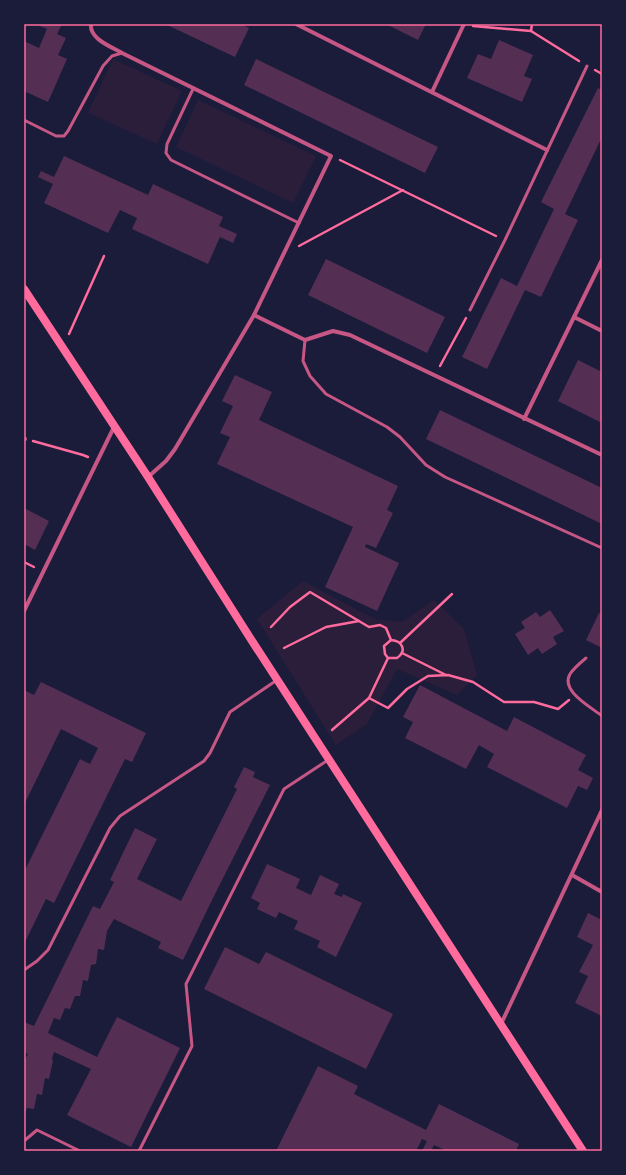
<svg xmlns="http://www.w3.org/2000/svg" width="626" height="1175" font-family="Barlow,sans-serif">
<rect width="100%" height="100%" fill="#1b1b3a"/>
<!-- green -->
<g fill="#2a1e3b">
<path d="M113,59L182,91L157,144L88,113Z"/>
<path d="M198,100L316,156L293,203L176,147Z"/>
<path d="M303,581L375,619L402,622L434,600L464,629L477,675L457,695L397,669L367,724L336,745L257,619Z"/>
</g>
<!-- building -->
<g fill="#542f53">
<path d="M35,24H62L57,34L66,38L58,55L67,59L48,102L24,91V45L26,42L39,48L47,29Z"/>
<path d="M165,24H241L249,28L235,57Z"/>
<path d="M386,24H426L418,40Z"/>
<path d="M499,40L533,55L524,76L532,79L522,102L467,78L478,54L491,59Z"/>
<path d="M256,59L438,147L425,173L244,85Z"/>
<path d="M598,88L602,90V137L565,214L578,220L541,297L525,290L487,369L462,357L501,278L517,286L554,209L541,202Z"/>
<path d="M64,156L148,195L153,184L223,217L219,226L237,234L233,243L220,237L208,264L132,229L137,218L120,210L108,233L44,203L53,184L38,177L41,171L54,177Z"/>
<path d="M326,259L445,317L427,353L308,295Z"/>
<path d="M578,360L602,372V423L558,401Z"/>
<path d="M235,375L272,392L259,420L398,486L387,510L393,513L376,548L366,544L365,547L399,563L377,611L325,587L353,527L217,464L230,437L220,433L233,406L222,401Z"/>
<path d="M440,410L602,488V524L426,439Z"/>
<path d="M24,508L49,521L35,550L24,544Z"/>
<path d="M550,610L564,631L553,637L557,644L542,654L538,648L528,655L515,634L525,628L521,622L536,612L540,617Z"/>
<path d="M599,613L602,614V648L586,640Z"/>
<path d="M41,682L146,733L132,762L125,759L54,903L46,899L24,944V872L80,759L90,764L98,748L61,729L24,805V690L34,695Z"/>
<path d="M420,685L507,731L514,717L586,755L578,770L593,778L587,790L578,786L567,808L487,767L494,754L479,745L466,769L405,738L413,722L403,717Z"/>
<path d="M244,767L255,772L253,777L270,785L212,900L183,960L158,948L161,942L114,919L107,931L104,950L98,949L96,964L91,965L88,981L83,980L80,996H75L70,1009L65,1008L60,1020L54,1018L48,1033L97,1057L117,1017L180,1048L131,1147L67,1115L91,1069L54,1052L52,1059L53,1061L49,1079L45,1078L42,1095L37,1094L34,1109L27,1108L24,1114V1061L28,1054L24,1052V1022L34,1026L93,906L100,909L114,882L110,880L135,828L157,839L137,879L181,901L237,789L234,787Z"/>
<path d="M267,864L300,879L296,888L311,895L320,875L339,884L334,894L342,897L343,894L362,903L336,957L317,947L320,941L294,929L298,921L279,912L276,918L257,909L260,903L251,898Z"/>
<path d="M588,913L602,920V1016L575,1003L588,976L579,972L593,945L577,937Z"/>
<path d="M225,947L259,964L266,952L393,1014L366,1069L204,989Z"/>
<path d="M318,1066L358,1086L354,1094L426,1130L439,1104L519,1144L516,1151H447L434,1145L431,1151H422L427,1141L422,1139L416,1151H276Z"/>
</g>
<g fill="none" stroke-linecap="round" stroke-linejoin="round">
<!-- path -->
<g stroke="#ff6b9d" stroke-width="2.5">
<path d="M473,26L531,31L579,61"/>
<path d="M531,31L532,24"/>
<path d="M595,70L602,74"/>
<path d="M340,160L496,236"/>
<path d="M299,246L403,190"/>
<path d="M69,334L104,256"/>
<path d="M440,366L466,318"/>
<path d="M33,441L83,455L88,457"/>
<path d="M24,562L34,567"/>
<path d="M271,627L290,607L310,592L369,627L380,625L386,628L391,640"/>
<path d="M400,643L452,594"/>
<path d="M284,648L326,627L359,621"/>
<path d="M402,653L446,675"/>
<path d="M369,698L388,708L407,689L428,676L448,675L473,682L504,702H534L558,709L569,700"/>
<path d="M332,730L369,698L388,658H397C407,651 403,641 391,640L384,646L385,654L388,658"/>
</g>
<!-- service -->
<g stroke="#c65784" stroke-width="3">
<path d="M193,89L167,144L166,153L171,160L299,223"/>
<path d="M24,120L56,136H64L68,131L103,66L112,56L122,53"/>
<path d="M470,310L505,240L587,66"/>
<path d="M305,340L303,361L310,376L326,394L387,427L400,437L426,465L445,477L602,548"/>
<path d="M586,658C580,663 574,668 570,674C560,691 591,707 602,716"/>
<path d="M24,970L37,961L48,950L110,828L120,816L204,761L210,753L230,712L277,680"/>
<path d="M24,1141L37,1130L80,1151"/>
<path d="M139,1151L192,1046L186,984L284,789L328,760"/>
</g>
<!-- minor -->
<g stroke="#c65784" stroke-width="4">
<path d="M91,24C89,39 112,47 122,53L331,156L254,315L175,449L166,461L148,477"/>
<path d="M296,24L547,150"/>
<path d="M432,92L464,24"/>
<path d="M254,315L305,340L333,331L350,335L602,455"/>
<path d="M574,317L602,331"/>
<path d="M524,419L602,260"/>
<path d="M24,438L25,439"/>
<path d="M24,611L114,427"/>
<path d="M572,875L602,892"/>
<path d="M501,1024L602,810"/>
</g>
<!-- secondary -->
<path stroke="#ff6b9d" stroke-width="8" d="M24,289L148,477L254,644L583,1151"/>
</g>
<!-- border -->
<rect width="626" height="1175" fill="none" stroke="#1b1b3a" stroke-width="50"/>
<rect x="25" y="25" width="576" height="1125" fill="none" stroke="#ff6b9d" stroke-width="1.5"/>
</svg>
